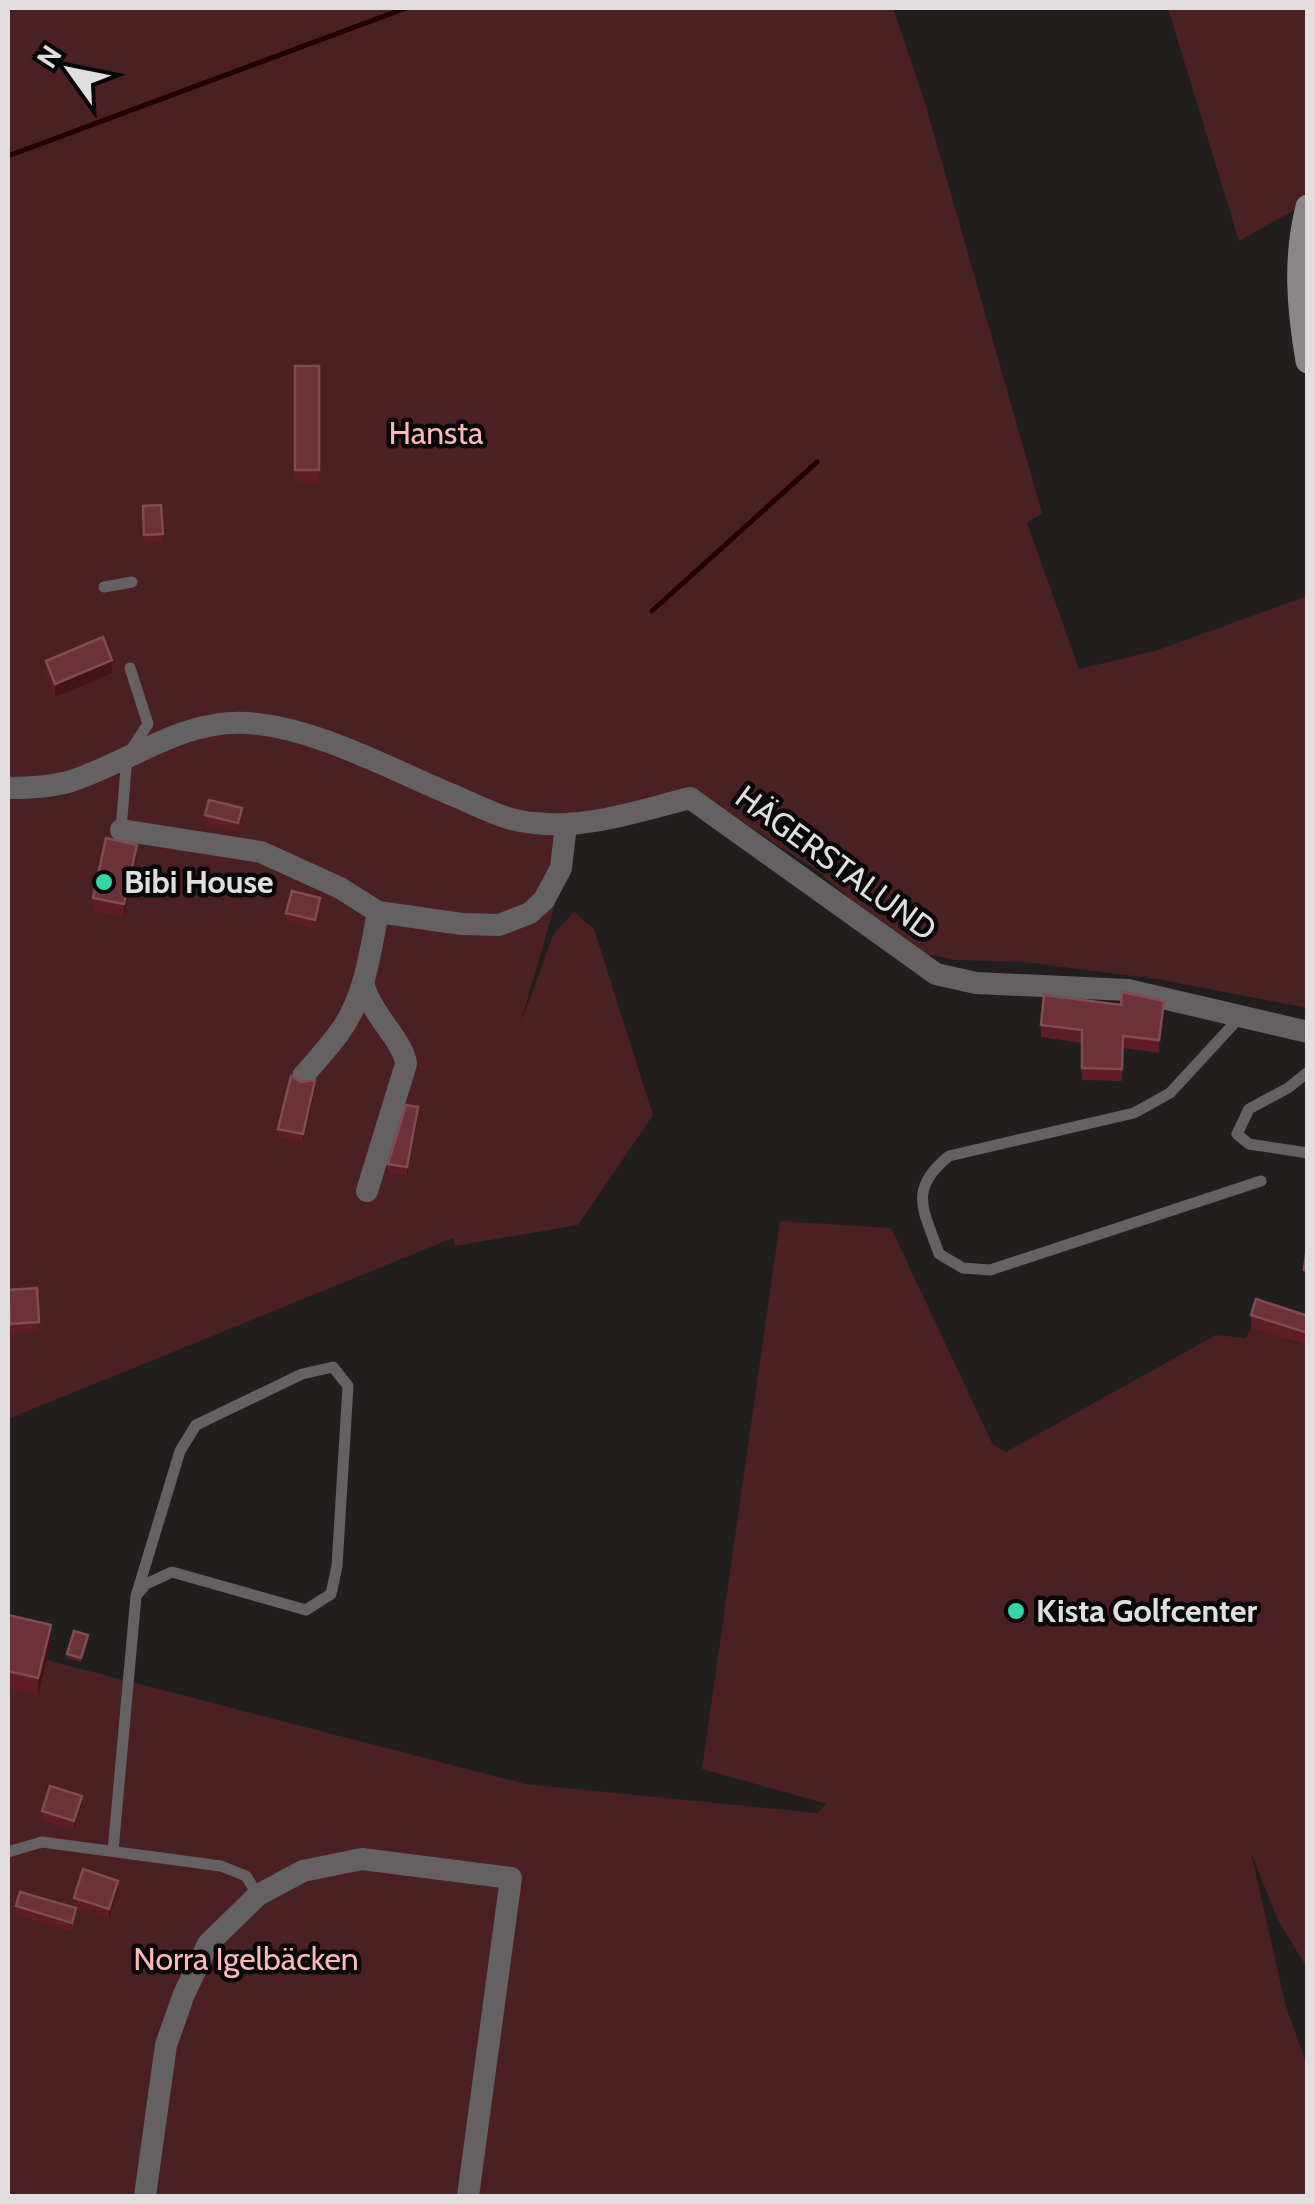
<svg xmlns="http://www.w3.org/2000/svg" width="1315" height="2204" font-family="Cabin,sans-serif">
<rect width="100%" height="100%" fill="#211e1e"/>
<!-- green -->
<g fill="#4a2022">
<path d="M8,8H893L925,103L1042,513L1027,523L1079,669L1155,651L1307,596V1008L1157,979L1024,962L954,960L926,954L876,921L819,872L702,795L647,820L575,836L520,1025L554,933L574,912L594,929L653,1115L578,1225L455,1246L453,1238L8,1419Z"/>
<path d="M1168,8H1307V203L1239,241Z"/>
<path d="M780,1221L891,1228L993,1445L1006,1452L1216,1335L1246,1338L1251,1328L1307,1346V1968L1278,1920L1251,1853L1286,2007L1307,2065V2196H8V1650L525,1784L817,1813L827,1804L702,1769Z"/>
</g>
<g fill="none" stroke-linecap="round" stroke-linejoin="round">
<!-- stream -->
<g stroke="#220104" stroke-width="5">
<path d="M8,156L406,8"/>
<path d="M652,611L817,462"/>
</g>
<!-- service -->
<g stroke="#636161" stroke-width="11">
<path d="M104,587L132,582"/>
<path d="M121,830L127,756L148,724L130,668"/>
<path d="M1241,1016L1170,1093L1134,1113L949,1156C907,1190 924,1210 939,1254L963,1268L990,1270L1261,1181"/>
<path d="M1308,1072L1288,1088L1249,1109L1237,1134L1249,1144L1308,1153"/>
<path d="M113,1851L136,1596L180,1451L196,1425L302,1374L333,1367L348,1386L337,1566L331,1594L306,1610L172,1572L146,1584L136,1596"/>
<path d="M8,1852L42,1842L221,1866L246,1876L258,1895"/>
</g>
<!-- minor -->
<g stroke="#636161" stroke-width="22">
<path d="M8,788C28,788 49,787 68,782C129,763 181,719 247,723C315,727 392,770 455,796C480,807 506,821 534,823C587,829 639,811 690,798L936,974L976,983L1128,990L1308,1032"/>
<path d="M121,830L261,852L340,888L378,912L462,924L499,925L530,913L544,900L561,868L566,825"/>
<path d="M363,983C371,1015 404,1041 406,1064L367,1191"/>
<path d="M303,1076C315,1062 328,1048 339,1033C365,998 370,953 378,912"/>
<path d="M145,2196L166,2045L184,1994L208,1944L258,1895L303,1871L362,1859L511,1878L468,2196"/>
</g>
<!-- secondary -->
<path stroke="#898787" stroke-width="25" d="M1308,207C1295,258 1299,308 1308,361"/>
</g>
<!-- wall -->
<g fill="#5f1c26">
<rect x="295" y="366" width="24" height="117"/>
<path d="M161,505L163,542L144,544L143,506Z"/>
<path d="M46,661L112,673L55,697L46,674Z"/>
<path d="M205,815L242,816L238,832L205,824Z"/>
<path d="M137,858L124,917L93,911V898Z"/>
<path d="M320,906L315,928L286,922V913Z"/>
<path d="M1164,1014L1159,1053L1123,1048L1122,1081L1082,1080V1043L1041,1037V1025Z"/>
<path d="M315,1089L303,1143L278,1137V1129Z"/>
<path d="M418,1116L407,1176L388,1172V1164Z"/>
<path d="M37,1288L39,1331L10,1333L8,1290Z"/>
<path d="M1251,1315L1308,1316V1346L1251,1328Z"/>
<path d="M8,1615L51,1642L38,1696L8,1688Z"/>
<path d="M88,1640L81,1662L67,1658V1654Z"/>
<path d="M82,1804L74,1830L42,1820V1811Z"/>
<path d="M118,1890L109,1918L74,1906V1898Z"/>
<path d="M16,1906L76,1917L72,1931L16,1915Z"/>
</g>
<!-- shaded-wall -->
<g fill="#40141a">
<path d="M112,660V673L55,697V684Z"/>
<path d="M137,845V858L124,917V904Z"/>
<path d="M1164,1001V1014L1159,1053V1040Z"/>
<path d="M315,1080V1089L303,1143V1134Z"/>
<path d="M418,1107V1116L407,1176V1167Z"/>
<path d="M51,1625V1642L38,1696V1678Z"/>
<path d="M82,1796V1804L74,1830V1821Z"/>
<path d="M118,1881V1890L109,1918V1909Z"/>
</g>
<!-- building -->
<g fill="#6d313a" stroke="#7f4c53" stroke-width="2.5">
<rect x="295" y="366" width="24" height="104"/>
<path d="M161,505L163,534L144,535L143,506Z"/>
<path d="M103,637L112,660L55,684L46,661Z"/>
<path d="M209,800L242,808L238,823L205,815Z"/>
<path d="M106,838L137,845L124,904L93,898Z"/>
<path d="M292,891L320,898L315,920L286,913Z"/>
<path d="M1122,992L1164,1001L1159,1040L1123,1036L1122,1069L1082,1068V1030L1041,1025L1044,995L1121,1005Z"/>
<path d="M291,1076L301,1082L315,1080L303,1134L278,1129Z"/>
<path d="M406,1105L418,1107L407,1167L388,1164Z"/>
<path d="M1306,1254H1308V1271L1304,1270Z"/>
<path d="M37,1288L39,1322L10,1324L8,1290Z"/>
<path d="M1256,1299L1308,1316V1333L1251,1315Z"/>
<path d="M8,1615L51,1625L38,1678L8,1671Z"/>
<path d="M74,1631L88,1635L81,1658L67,1654Z"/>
<path d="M50,1786L82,1796L74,1821L42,1811Z"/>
<path d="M83,1869L118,1881L109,1909L74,1898Z"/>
<path d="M20,1892L76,1908L72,1923L16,1906Z"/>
</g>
<!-- markers -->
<g fill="#36d4a7" stroke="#090808" stroke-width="4">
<circle cx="104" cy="882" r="10"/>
<circle cx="1016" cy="1611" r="10"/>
</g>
<g text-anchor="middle" stroke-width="9" stroke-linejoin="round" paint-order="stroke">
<!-- park labels -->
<g font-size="32" fill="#fdb9b9" stroke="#090808">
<text x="436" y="444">Hansta</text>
<text x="246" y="1970">Norra Igelbäcken</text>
</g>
<!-- street labels -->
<g font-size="32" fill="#e0dede" stroke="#090808">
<text transform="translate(836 863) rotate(36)" y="11">HÄGERSTALUND</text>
</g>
<!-- poi labels -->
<g font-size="32" font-weight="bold" fill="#e0dede" stroke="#090808" text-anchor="start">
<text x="124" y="893">Bibi House</text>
<text x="1036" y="1622">Kista Golfcenter</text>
</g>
</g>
<!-- border -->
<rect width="1315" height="2204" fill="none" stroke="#e0dede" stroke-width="20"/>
<!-- north arrow -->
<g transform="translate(70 70) rotate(303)" stroke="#090808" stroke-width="8" paint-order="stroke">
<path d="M0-8L18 38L0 25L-18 38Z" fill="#e0dede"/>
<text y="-15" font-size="28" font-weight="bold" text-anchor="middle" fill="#e0dede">N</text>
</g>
</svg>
